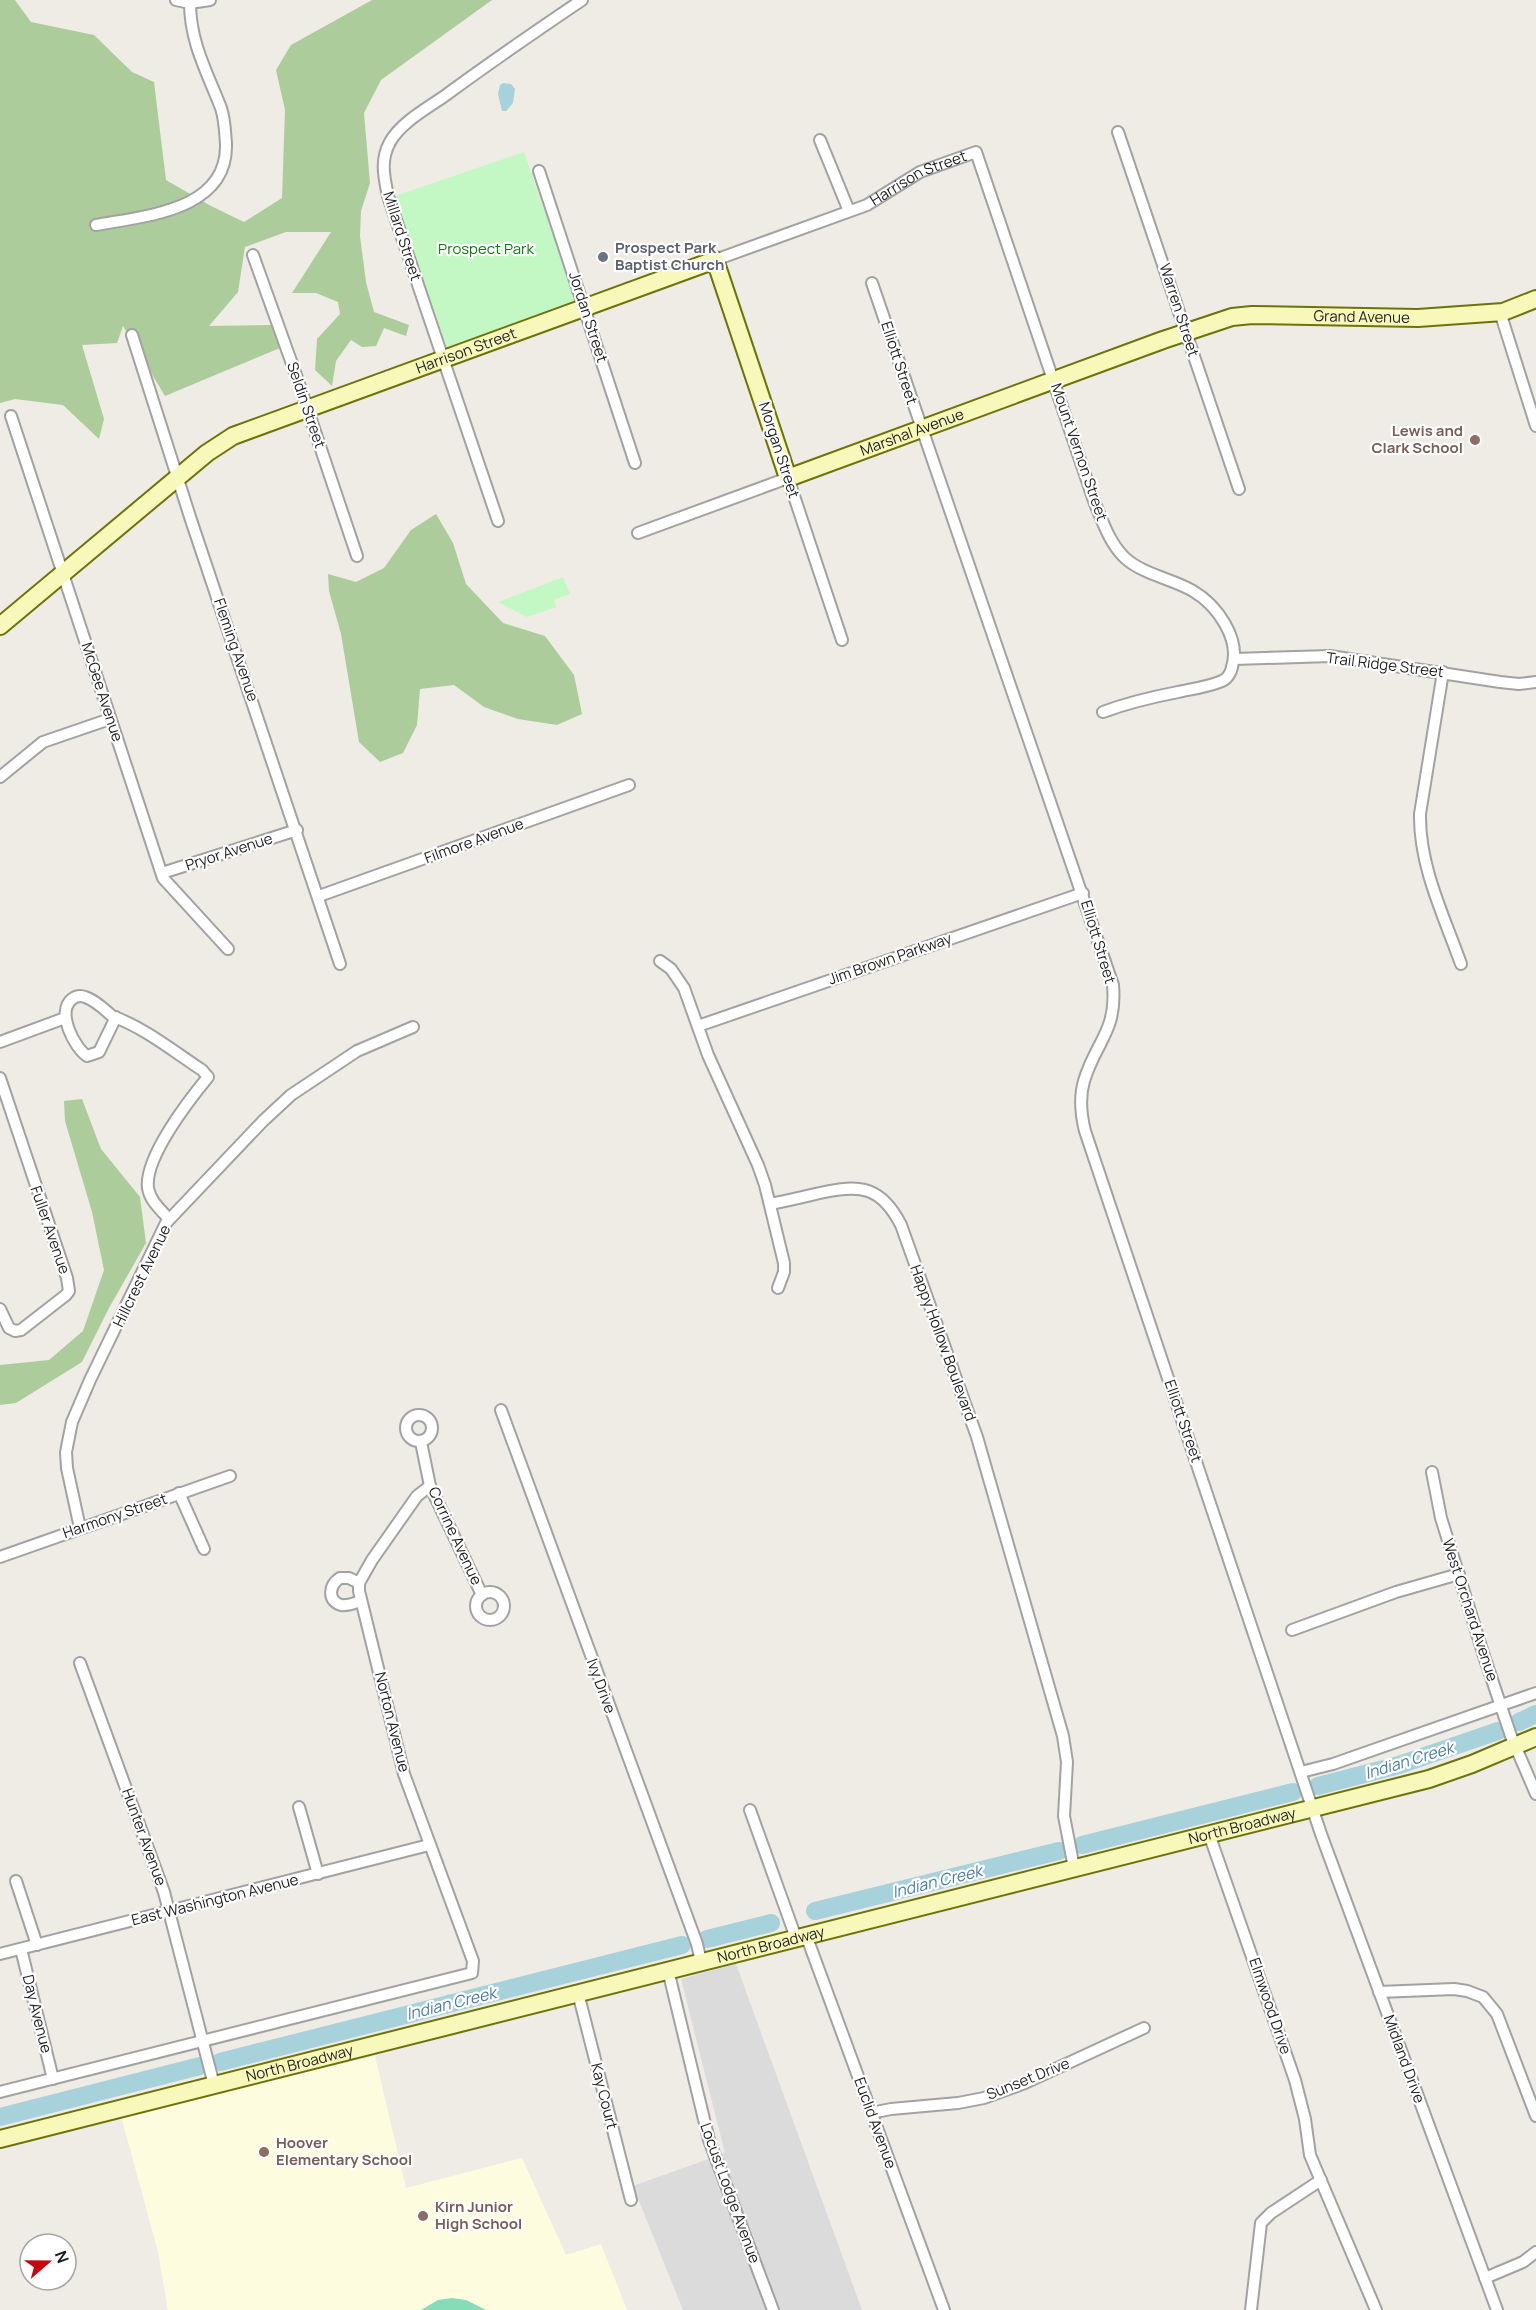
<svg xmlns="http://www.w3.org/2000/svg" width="1536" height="2310" font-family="Manrope,sans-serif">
<rect width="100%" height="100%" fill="#efebe5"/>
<!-- residential -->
<path fill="#dcdbdb" d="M736,1964L862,2310H683L633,2186L725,2153L681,1979Z"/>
<!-- education -->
<path fill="#fefcdf" d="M375,2056L406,2188L522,2158L566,2255L601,2244L627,2310H168L158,2252L121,2116Z"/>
<!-- forest -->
<g fill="#accd9b">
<path d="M0,0H15L31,22L94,35L132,72L154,82L166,180L211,206L244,222L282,198L285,110L276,70L291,45L372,0H492L381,80L364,113L370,183L361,211L360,236L366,282L374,312L409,325L406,336L384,328L376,346L362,347L351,340L336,361L332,386L315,370L317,339L340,314L338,302L316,293H292L331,232H286L245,247L238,292L209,326L273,325L280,348L165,396L123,326L117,343L82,345L104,419L99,439L63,405L15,399L0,403Z"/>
<path d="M436,514L453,543L466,584L503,623L545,636L574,675L582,714L557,725L518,719L484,707L454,685L420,689L417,725L403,753L380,762L359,742L341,634L329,591L328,574L356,582L384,568L411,530Z"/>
<path d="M82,1099L101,1149L140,1197L146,1243L109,1308L82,1362L16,1403L0,1405V1365L49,1360L83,1331L104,1270L92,1212L65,1121L64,1101Z"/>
</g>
<!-- park -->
<g fill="#c3f8c5">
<path d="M524,152L576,303L447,347L395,196Z"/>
<path d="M563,577L570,594L554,600L556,607L527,617L498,602Z"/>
</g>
<!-- pitch -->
<path fill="#85dcb6" d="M452,2298L466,2300L486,2310H421L438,2300Z"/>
<!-- water -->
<path fill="#a7d2db" d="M503,83L511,84L515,89L513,103L506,111H502L498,94L500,85Z"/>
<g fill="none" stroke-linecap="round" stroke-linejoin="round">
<!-- river -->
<g stroke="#a7d2db" stroke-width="18">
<path d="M1519,1722L1536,1714"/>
<path d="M1318,1786L1399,1765L1498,1731"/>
<path d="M1082,1845L1293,1792"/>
<path d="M815,1911L1059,1851"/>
<path d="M707,1939L771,1923"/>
<path d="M220,2062L682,1945"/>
<path d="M0,2117L200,2066"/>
</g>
<defs>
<g id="street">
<path d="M176,0L190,3L210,0"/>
<path d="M1118,132L1239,489"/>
<path d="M820,140L849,211"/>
<path d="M539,171L635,463"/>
<path d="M96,225C144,216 228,211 226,144C225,132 225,120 221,108C207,72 190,42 190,3"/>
<path d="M253,255L296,375L357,556"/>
<path id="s1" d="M715,260L867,205L920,172L976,152L1094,501C1102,520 1109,542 1124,557C1143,575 1171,578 1193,591C1217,605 1241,639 1232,667C1231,673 1227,679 1222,681C1208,687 1192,689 1178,692C1152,697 1127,703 1103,712"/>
<path d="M872,283L1113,985C1117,1032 1096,1041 1084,1081C1079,1098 1081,1115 1085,1131L1321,1834L1497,2310"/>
<path d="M1500,312L1536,426"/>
<path d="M132,335L191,520L340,964"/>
<path d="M11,416L163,878L228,949"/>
<path d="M498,521L388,196C384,177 380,160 390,142C401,122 428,108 446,95C491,62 536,31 582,0"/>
<path d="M638,533L788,478L842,640"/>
<path d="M1234,659L1330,656L1500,682L1519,684L1536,682"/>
<path d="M1443,672L1420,814C1419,866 1444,916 1461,964"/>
<path d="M0,777L43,742L110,719"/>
<path d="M162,873L297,830"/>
<path d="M319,896L629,785"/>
<path d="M660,961L671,969L684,988L708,1055L758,1165L765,1185L784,1263V1272L778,1288"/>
<path d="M116,1017L99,1052L87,1056C74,1047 56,1012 72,999C76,996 80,995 85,997C95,1000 104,1009 112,1016C145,1028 173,1051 202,1070L208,1077C189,1100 144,1158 148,1188C150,1201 161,1210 169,1219"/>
<path d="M698,1026L1083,893"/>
<path d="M0,1042L65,1018"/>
<path d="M0,1078L67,1278L69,1291L66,1295L21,1330L15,1331L9,1328L0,1309"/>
<path d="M770,1204C787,1201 803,1197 820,1193C860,1184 881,1186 901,1225L977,1437L1063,1736L1067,1762L1064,1816L1074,1868"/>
<path d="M501,1410L697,1944L701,1962"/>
<circle cx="419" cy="1428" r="13"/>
<path d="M421,1442L430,1486L482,1595"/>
<path d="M1432,1472L1441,1518L1484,1656L1511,1736L1536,1794"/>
<path d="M179,1493L204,1549"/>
<path d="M80,1528L67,1468L66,1452L72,1422L90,1380L166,1223L263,1121L291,1095L357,1051L413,1027"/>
<path d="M0,1557L230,1476"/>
<path d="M359,1583L349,1578H340C329,1585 327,1601 341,1605C348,1606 355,1603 361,1601"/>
<circle cx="490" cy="1606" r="14"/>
<path d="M1292,1630L1396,1592L1459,1574"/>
<path d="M80,1663L164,1892L214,2085"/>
<path d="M1301,1772L1333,1764L1536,1693"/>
<path d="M299,1807L318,1874"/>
<path d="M750,1810L796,1938"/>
<path d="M1209,1834L1295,2080L1305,2119L1310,2155L1376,2310"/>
<path d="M16,1881L37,1945"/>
<path d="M806,1935L944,2310"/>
<path d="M21,1949L53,2079"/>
<path d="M0,1954L429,1845"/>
<path d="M668,1970L709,2140L773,2310"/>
<path d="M1379,1992L1454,1989L1467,1991L1483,1997L1497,2014L1536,2116"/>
<path d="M578,1993L631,2200"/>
<path d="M0,2092L472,1973L473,1961L404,1774L359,1591V1583L372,1560L417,1496L430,1486"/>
<path d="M871,2113L891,2109L958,2103L984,2098L1025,2083L1144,2028"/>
<path d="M1485,2278L1523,2262L1536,2252"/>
<path d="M1251,2310L1261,2223L1271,2213L1321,2180"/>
</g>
<g id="secondary">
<path id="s2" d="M0,626L207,453L233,436L715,260L788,478L1163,340L1232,317L1252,315L1418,318L1503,312L1536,299"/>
<path id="s3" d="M0,2139L1429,1779L1472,1764L1536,1737"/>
</g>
</defs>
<!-- street casing -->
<use href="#street" stroke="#a2a2a2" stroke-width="14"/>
<!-- secondary casing -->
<use href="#secondary" stroke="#6d7308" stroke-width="20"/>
<!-- street -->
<use href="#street" stroke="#fff" stroke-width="10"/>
<!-- secondary -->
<use href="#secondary" stroke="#f8f8ba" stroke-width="16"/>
</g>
<!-- markers -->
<circle fill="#6b7280" stroke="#fff" stroke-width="2" cx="603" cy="257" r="6"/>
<g fill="#8d6e63" stroke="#fff" stroke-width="2">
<circle cx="1475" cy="440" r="6"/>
<circle cx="264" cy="2152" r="6"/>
<circle cx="423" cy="2216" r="6"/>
</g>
<g text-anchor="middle" stroke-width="4.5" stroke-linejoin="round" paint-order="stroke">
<!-- street labels -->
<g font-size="15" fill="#1e1e1e" stroke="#fff">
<text dy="5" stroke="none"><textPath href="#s1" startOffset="220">Harrison Street</textPath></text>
<text transform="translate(402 236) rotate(72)" y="5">Millard Street</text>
<text transform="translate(1179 310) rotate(72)" y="5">Warren Street</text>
<text transform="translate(588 317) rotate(72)" y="5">Jordan Street</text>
<text dy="5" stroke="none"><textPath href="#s2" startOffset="1646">Grand Avenue</textPath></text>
<text dy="5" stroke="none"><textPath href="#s2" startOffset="549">Harrison Street</textPath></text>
<text transform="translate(899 363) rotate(72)" y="5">Elliott Street</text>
<text transform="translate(306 405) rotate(71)" y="5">Seldin Street</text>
<text dy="5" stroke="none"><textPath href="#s2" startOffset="1176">Marshal Avenue</textPath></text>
<text transform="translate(779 450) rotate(72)" y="5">Morgan Street</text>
<text transform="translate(1079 452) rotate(71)" y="5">Mount Vernon Street</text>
<text transform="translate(236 650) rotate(71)" y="5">Fleming Avenue</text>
<text transform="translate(1385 665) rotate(7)" y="5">Trail Ridge Street</text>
<text transform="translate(102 692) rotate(72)" y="5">McGee Avenue</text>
<text transform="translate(474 841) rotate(-20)" y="5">Filmore Avenue</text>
<text transform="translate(229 852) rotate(-18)" y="5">Pryor Avenue</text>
<text transform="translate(1098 942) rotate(73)" y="5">Elliott Street</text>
<text transform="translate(890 959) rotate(-19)" y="5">Jim Brown Parkway</text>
<text transform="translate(50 1230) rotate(71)" y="5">Fuller Avenue</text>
<text transform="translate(142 1276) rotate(-64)" y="5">Hillcrest Avenue</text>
<text transform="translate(943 1343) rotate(70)" y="5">Happy Hollow Boulevard</text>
<text transform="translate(1183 1421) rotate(71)" y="5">Elliott Street</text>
<text transform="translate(115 1516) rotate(-19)" y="5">Harmony Street</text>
<text transform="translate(455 1536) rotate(65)" y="5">Corrine Avenue</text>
<text transform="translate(1470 1610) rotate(72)" y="5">West Orchard Avenue</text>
<text transform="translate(601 1686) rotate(70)" y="5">Ivy Drive</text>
<text transform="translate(392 1722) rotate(76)" y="5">Norton Avenue</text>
<text dy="5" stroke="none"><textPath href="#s3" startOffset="1281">North Broadway</textPath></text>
<text transform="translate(144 1837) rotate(70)" y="5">Hunter Avenue</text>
<text transform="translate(215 1900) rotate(-14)" y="5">East Washington Avenue</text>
<text dy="5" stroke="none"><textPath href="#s3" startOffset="795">North Broadway</textPath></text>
<text transform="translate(1270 2006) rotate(71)" y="5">Elmwood Drive</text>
<text transform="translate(37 2014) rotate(76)" y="5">Day Avenue</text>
<text transform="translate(1404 2059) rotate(70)" y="5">Midland Drive</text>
<text dy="5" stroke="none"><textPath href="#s3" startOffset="309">North Broadway</textPath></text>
<text transform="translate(1028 2079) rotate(-22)" y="5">Sunset Drive</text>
<text transform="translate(604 2096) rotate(76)" y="5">Kay Court</text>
<text transform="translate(875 2123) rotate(70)" y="5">Euclid Avenue</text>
<text transform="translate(730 2193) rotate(70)" y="5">Locust Lodge Avenue</text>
</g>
<!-- worship labels -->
<g font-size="15" font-weight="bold" fill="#5b616d" stroke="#fff" text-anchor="start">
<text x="615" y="253">Prospect Park<tspan x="615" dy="17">Baptist Church</tspan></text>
</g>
<!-- park labels -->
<g font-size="15" fill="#0f7a12" stroke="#fff">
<text x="486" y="254">Prospect Park</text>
</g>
<!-- education labels -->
<g font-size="15" font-weight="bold" fill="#785e54" stroke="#fff" text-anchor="start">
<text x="1463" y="436" text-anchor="end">Lewis and<tspan x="1463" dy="17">Clark School</tspan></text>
<text x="276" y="2148">Hoover<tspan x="276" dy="17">Elementary School</tspan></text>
<text x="435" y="2212">Kirn Junior<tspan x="435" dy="17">High School</tspan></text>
</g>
<!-- water labels -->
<g font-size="16" font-style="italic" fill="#4a7ba4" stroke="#fff">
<text transform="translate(1409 1760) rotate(-17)" y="6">Indian Creek</text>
<text transform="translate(937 1881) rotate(-14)" y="6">Indian Creek</text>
<text transform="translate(451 2003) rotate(-14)" y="6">Indian Creek</text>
</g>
</g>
<!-- north arrow -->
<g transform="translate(48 2262) rotate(70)"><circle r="28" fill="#ffffff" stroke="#a5a5a5" stroke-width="1.5"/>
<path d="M0-4.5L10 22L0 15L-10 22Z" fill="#c70610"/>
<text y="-9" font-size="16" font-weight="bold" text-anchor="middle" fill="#1e1e1e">N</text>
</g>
</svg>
